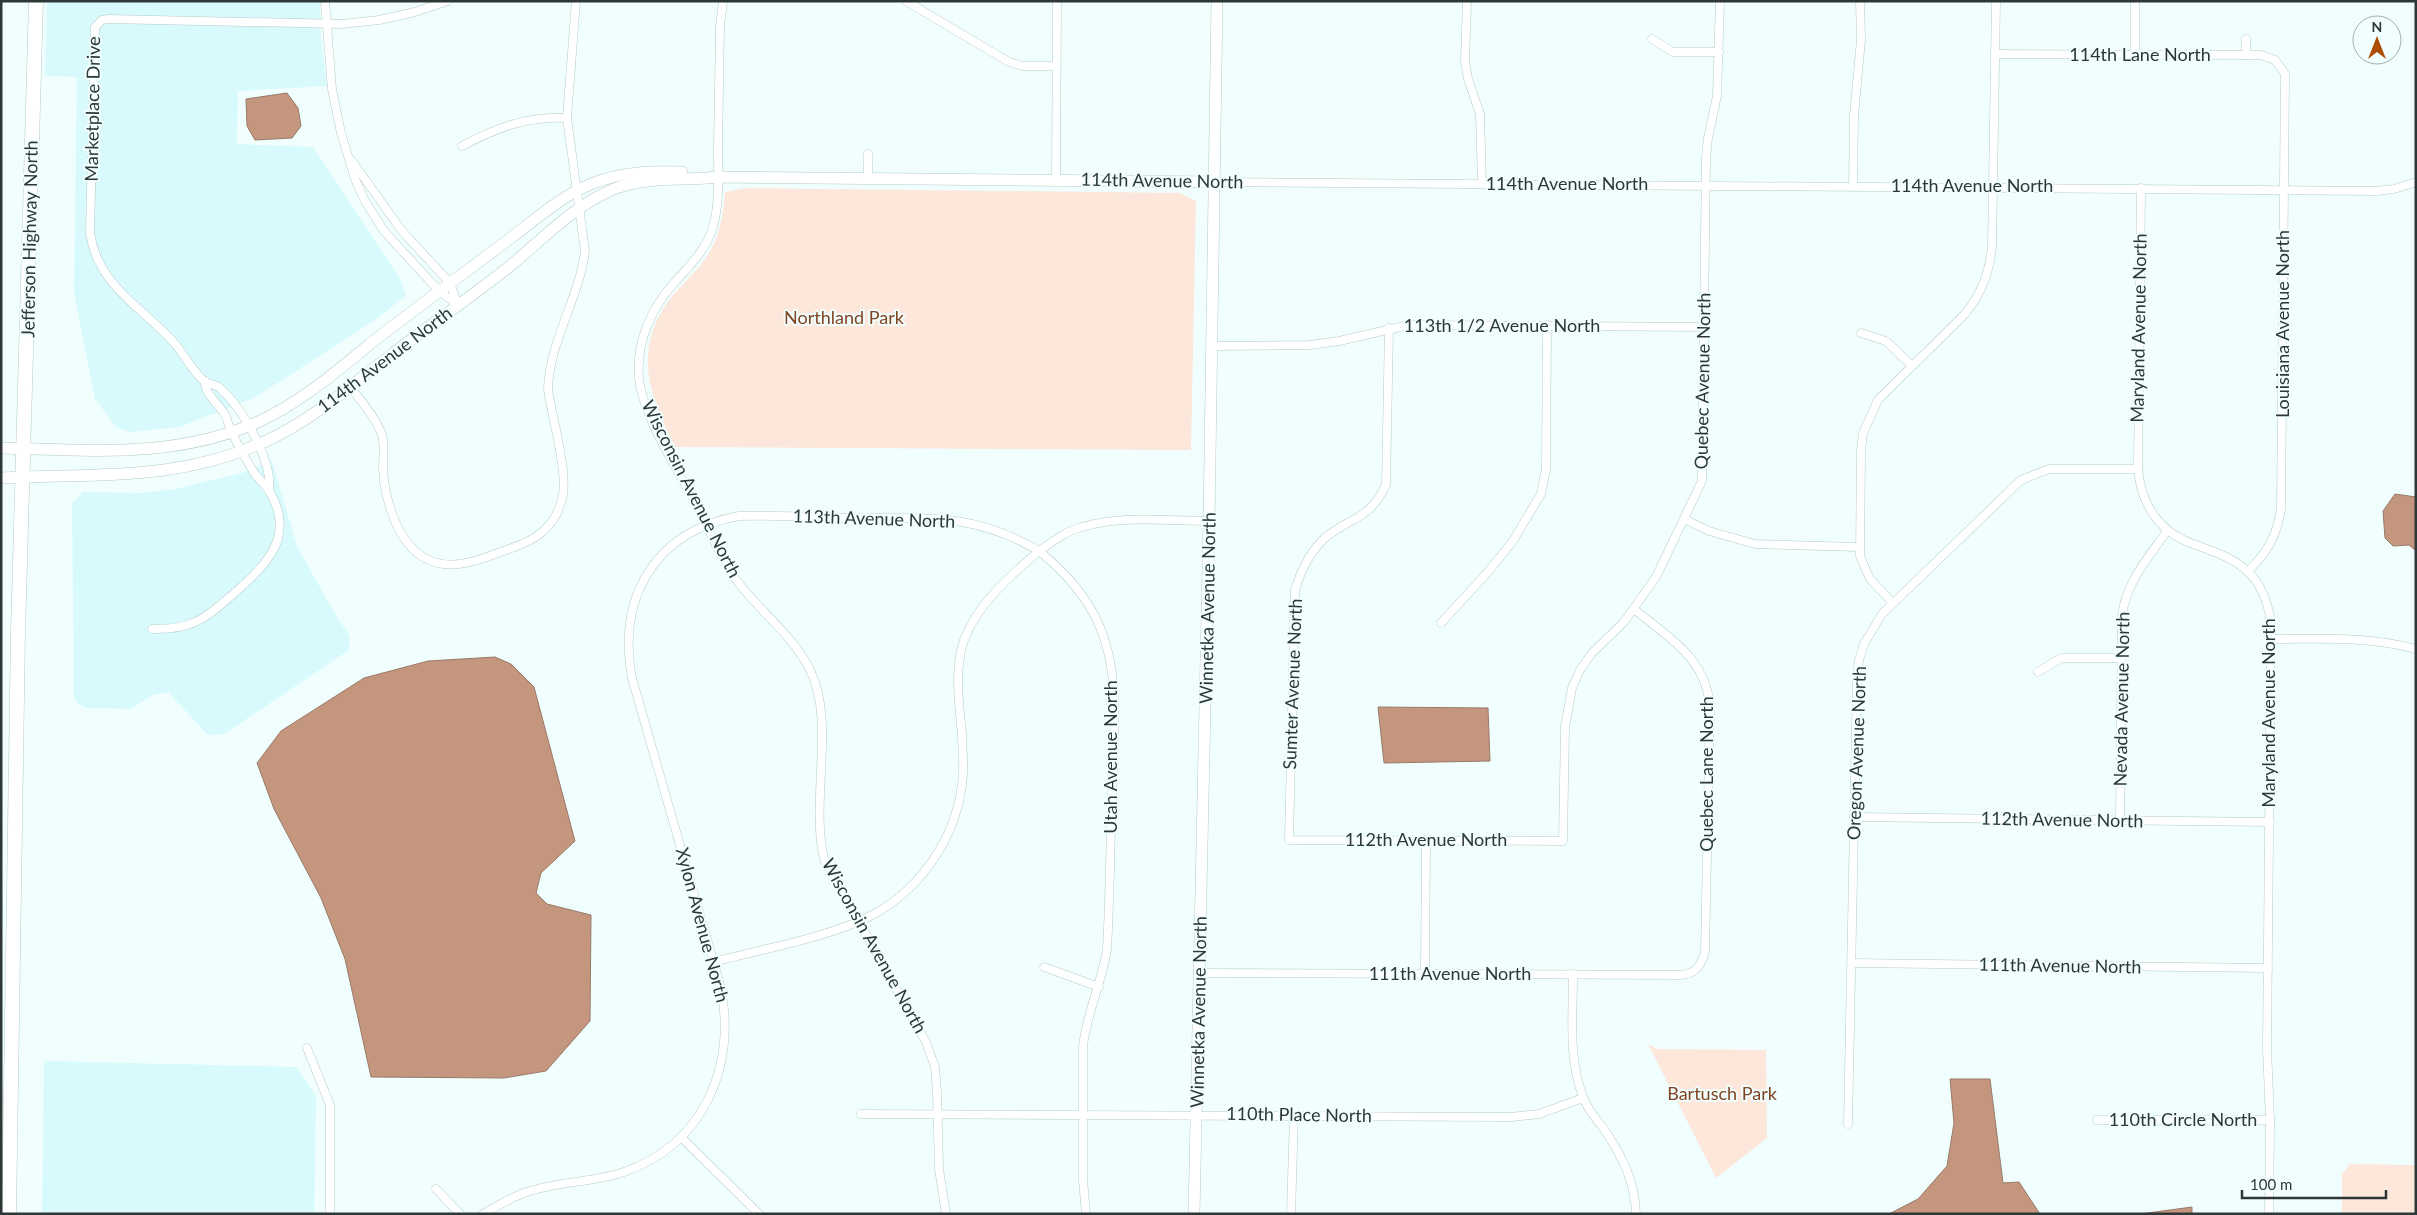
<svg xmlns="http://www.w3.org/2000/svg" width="2417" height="1215" font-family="Lato,sans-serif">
<rect width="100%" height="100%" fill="#f0fefe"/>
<!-- built -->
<g fill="#d9fafc">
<path d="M47,1H320L321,39L327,86L238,91L237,144L313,147L401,280L406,296L372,322L254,398L179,427L131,432L116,427L95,399L74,292L77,77L45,76Z"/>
<path d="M272,461L297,546L336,616L350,636L349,650L224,734L208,735L169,693L155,694L131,709L86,708L79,704L74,698L72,503L83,492L142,493L175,489L242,473Z"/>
<path d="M44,1061L296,1067L316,1096L314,1214H42Z"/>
</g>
<!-- green -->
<g fill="#fde6da">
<path d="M746,188L1180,193L1196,201L1191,450L675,447C651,399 632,353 667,303C677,289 691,277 702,263C719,243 723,217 725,192Z"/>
<path d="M1648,1044L1657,1049L1766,1050L1767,1138L1716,1178Z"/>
<path d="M2350,1164L2416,1165V1214H2342V1174Z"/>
</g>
<!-- water -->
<g fill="#c5967e" stroke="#987a69">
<path d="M287,93L298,108L301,126L292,138L255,140L247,126L246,99Z"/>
<path d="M2395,494L2416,497V551L2409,545L2393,546L2385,538L2383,511Z"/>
<path d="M495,657L511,664L534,687L575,841L541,873L536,893L547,904L591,915L590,1021L546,1071L504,1078L371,1077L345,959L321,898L274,809L257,763L281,731L364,678L428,661Z"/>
<path d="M1378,707L1488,708L1490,761L1384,763Z"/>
<path d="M1950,1079H1990L2003,1183L2019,1182L2040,1214H1889L1918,1199L1947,1166L1954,1123Z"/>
<path d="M2192,1207V1214H2140Z"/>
</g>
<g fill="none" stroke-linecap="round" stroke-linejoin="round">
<defs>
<g id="street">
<path d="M325,1L332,89L341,133L355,179L365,201L384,231L439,291L458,305"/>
<path d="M723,1L720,26C719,67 719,108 718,149C718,175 720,202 713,227C706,250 691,264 675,282C651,308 636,342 639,378C643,417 678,470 697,506C711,533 722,562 741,586C763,614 794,637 810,670C836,722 810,800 824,859L926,1042L935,1067L937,1092L939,1169L946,1214"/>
<path d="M906,1L1009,62L1023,66H1056"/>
<path d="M1467,1L1465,61L1468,79L1480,114L1482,183"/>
<path d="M1652,39L1673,52H1719"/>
<path d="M2246,39V55"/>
<path d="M1995,54L2261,55L2275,60L2285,74L2281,509C2277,536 2267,553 2248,571"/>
<path d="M2135,55V1"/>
<path d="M462,146C496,128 527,116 567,118"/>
<path d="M352,161L402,231L450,283L458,305"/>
<path d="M868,178V154"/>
<path d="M1056,180L1057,1"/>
<path d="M1214,182L2376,191L2394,189L2416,182"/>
<path d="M1853,185L1854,115L1861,40L1860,1"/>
<path d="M2141,188L2138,469C2141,504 2159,532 2193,544C2212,551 2232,557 2247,571C2262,584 2268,603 2271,622L2267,1048L2270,1120L2269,1214"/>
<path d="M1389,328L1386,485C1369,520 1353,516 1326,537C1310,551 1301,570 1295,590L1289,840L1563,841L1565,727L1572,688L1580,670L1592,653L1624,622L1656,577L1702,481L1706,158L1708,138L1717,96L1720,1"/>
<path d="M1861,333L1886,341L1911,365"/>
<path d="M1212,346L1310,345L1339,341L1409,325L1704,327"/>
<path d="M351,388C362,402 376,418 382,435C385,446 383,458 383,469C384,494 394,529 411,547C439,577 474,562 506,550C519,545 533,541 543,531C553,523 559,511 562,499C569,475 552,417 548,390C549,342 579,299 585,251L567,118L576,1"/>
<path d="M269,490C273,461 242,408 221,389C217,384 209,385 204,381C193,372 185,356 176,345C143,307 98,287 90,233L95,27L102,20L108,19L342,24L379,20L415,12L448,1"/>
<path d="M1684,519L1709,531L1755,544L1859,547"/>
<path d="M1893,603L1870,579L1860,556L1861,450L1863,433L1878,400L1965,314C1982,293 1989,273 1992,247L1996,1"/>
<path d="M1441,623L1487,573L1513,541L1541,494L1546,469L1547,325"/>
<path d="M152,629C197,630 207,616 239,589C270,562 295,533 269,491C265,484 257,478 253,471C245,458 237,444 231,430C228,425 227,417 224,413C217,402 205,395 205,381"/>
<path d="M2272,639C2320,639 2369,636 2416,649"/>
<path d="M2038,672L2061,658H2122"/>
<path d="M1854,817L2270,822"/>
<path d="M2120,821L2122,615C2127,581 2148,558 2167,531"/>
<path d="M713,962C763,949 832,937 876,913C925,885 959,832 963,775C964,761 962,747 962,734C959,703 954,669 964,640C978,603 1010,576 1039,551C1065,572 1087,596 1100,627C1122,680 1113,741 1112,797C1110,847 1110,898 1107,949C1102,982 1087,1012 1083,1046V1180L1086,1214"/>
<path d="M1852,963L2268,968"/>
<path d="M1044,967L1099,987"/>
<path d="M1200,973L1680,975C1696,974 1701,966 1705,952L1710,705C1704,656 1670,639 1634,609"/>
<path d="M1425,973L1426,840"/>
<path d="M1573,974C1573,1015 1568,1058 1583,1097C1587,1109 1596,1119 1604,1129C1622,1156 1635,1181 1636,1214"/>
<path d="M307,1048L330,1105V1214"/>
<path d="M861,1114L1511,1117L1539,1114L1583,1098"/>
<path d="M2097,1120H2270"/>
<path d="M1848,1124L1857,678L1859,660L1864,644L1882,614L2021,480L2049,469H2138"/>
<path d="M681,1137L759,1214"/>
<path d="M436,1189L460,1214"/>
<path d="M483,1214C497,1206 510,1198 524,1193C556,1181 592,1183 624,1172C704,1144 736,1067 721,988L632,678C617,597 655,531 739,516C777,515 816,517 854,518C927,519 973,512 1039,551C1052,542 1066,531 1082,527C1123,515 1168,521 1209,521"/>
<path d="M1291,1214L1294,1115"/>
</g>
<g id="secondary">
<path d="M1,448C90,450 174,459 258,422C299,403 331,376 365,348C413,310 463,274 512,237C537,218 562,196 591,184C620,172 651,171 682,172"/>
<path d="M1,478C94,473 175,482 264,442C311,421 349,387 390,356C430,325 471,297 510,266C543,239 573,206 614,189C647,176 683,181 718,177L1214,182"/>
<path d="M1194,1214L1209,521L1217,1"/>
</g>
<path id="highway" d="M9,1214L18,632L36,1"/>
</defs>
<!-- street casing -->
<use href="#street" stroke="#b5cbcc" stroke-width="9"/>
<!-- secondary casing -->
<use href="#secondary" stroke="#b5cbcc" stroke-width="12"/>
<!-- highway casing -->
<use href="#highway" stroke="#b5cbcc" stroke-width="15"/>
<!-- street -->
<use href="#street" stroke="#fff" stroke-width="8"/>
<!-- secondary -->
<use href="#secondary" stroke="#fff" stroke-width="11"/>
<!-- highway -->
<use href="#highway" stroke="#fff" stroke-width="14"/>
</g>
<g text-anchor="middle" stroke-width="4" stroke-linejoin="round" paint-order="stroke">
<!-- street labels -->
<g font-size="18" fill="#2e3738" stroke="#f0fefe">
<text x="2140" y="61">114th Lane North</text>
<text transform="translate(93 109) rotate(-89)" y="6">Marketplace Drive</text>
<text transform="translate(1162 181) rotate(1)" y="6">114th Avenue North</text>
<text x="1567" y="190">114th Avenue North</text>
<text x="1972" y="192">114th Avenue North</text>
<text transform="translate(30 239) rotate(-89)" y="6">Jefferson Highway North</text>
<text transform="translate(2283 324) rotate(-90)" y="6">Louisiana Avenue North</text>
<text x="1502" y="332">113th 1/2 Avenue North</text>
<text transform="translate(2139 328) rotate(-89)" y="6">Maryland Avenue North</text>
<text transform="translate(385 360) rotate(-37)" y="6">114th Avenue North</text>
<text transform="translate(1703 381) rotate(-89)" y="6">Quebec Avenue North</text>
<text transform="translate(691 489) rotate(63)" y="6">Wisconsin Avenue North</text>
<text transform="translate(874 519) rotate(2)" y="6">113th Avenue North</text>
<text transform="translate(1208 608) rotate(-89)" y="6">Winnetka Avenue North</text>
<text transform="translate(1293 684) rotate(-88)" y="6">Sumter Avenue North</text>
<text transform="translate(2122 699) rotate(-89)" y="6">Nevada Avenue North</text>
<text transform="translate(2269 713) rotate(-90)" y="6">Maryland Avenue North</text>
<text transform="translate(1857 753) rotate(-88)" y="6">Oregon Avenue North</text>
<text transform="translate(1111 757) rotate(-90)" y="6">Utah Avenue North</text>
<text transform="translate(1707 774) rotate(-90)" y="6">Quebec Lane North</text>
<text transform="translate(2062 820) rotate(1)" y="6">112th Avenue North</text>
<text x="1426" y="846">112th Avenue North</text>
<text transform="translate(702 925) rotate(75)" y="6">Xylon Avenue North</text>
<text transform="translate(874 946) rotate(61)" y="6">Wisconsin Avenue North</text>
<text transform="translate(2060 966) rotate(1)" y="6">111th Avenue North</text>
<text x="1450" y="980">111th Avenue North</text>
<text transform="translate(1199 1012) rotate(-89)" y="6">Winnetka Avenue North</text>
<text transform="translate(1299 1115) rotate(1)" y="6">110th Place North</text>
<text x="2183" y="1126">110th Circle North</text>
</g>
<!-- park labels -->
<g font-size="18" fill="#814421" stroke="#f0fefe">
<text x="844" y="324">Northland Park</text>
<text x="1722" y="1100">Bartusch Park</text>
</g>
</g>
<!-- border -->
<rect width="2417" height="1215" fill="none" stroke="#2e3738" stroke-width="5"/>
<!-- north arrow -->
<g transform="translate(2377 40)"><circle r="24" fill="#f0fefe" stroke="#a2aeaf"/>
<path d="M0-4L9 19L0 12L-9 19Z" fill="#ad4d04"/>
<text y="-8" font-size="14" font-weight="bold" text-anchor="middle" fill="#2e3738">N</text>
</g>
<!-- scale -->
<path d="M2242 1190v8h144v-8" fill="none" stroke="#2e3738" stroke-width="2.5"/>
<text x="2250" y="1190" font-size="15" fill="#2e3738" stroke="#f0fefe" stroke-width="4" paint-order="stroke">100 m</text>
</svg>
